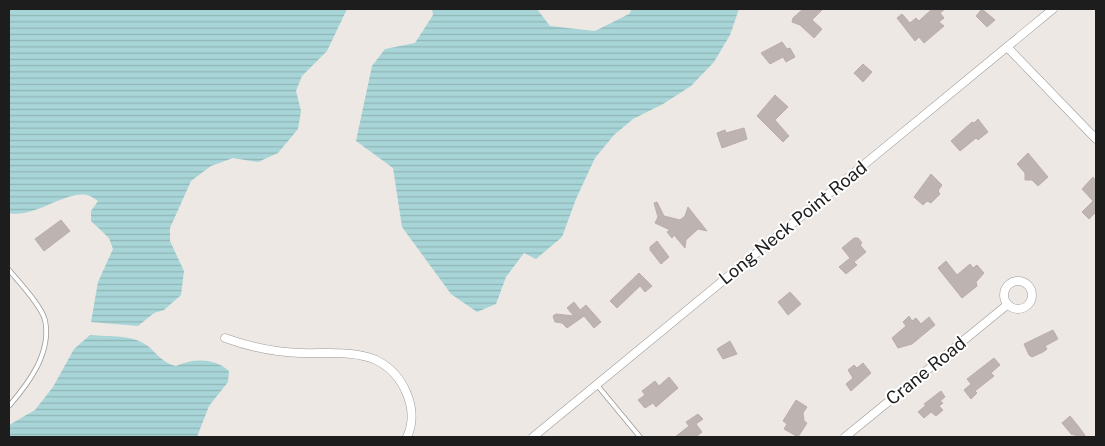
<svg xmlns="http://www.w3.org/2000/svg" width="1105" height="446" font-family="'Public Sans',sans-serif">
<defs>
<pattern id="water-rules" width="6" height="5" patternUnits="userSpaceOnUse" patternTransform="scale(1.25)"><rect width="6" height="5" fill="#a8d5d7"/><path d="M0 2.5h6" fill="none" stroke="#90b6b8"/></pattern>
</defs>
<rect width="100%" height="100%" fill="#ede8e4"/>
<!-- water -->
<g fill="url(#water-rules)">
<path d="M9,9H347L327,51L302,76L296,91L301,111L298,129L278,153L258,162L233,158L211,166L191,181L170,228V241L184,271L181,295L164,310L154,313L138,326L91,322L98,282L113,249L109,238L91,221V211L98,201C95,199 91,196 87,195C65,191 33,219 9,213Z"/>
<path d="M432,9H537L550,26L595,31L629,14L632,9H739L730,35L714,62L691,86L663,104L633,119L614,135L595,158L576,199L562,237L536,259L524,253L506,277L496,304L477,312L451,294L402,227L393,168L356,141L372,66L385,49L415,43L433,15Z"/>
<path d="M90,335C109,337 132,334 148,346C158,355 163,363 176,366C193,358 215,358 229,371L228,382L209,406L197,437H9V425L35,410L53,387L74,349Z"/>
</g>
<!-- building -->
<g fill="#bdb3b1" stroke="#bdada8">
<path d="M803,9H823L812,20L822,29L814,38L800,25L792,22L793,18Z"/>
<path d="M932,9H945L940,13L944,18L939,22L944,26L924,43L919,37L915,41L897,18L902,14L910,23L916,18L919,21Z"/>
<path d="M982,9L995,20L987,27L976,16Z"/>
<path d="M782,42L787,49L790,48L795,57L786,62L783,57L770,64L761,53Z"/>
<path d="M863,64L872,72L863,82L854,73Z"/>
<path d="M775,95L788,107L775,120L789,136L783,142L757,116Z"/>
<path d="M978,119L988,132L978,140L976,138L960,151L951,141L972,122L974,123Z"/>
<path d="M744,128L747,139L722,148L717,133L725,130L726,133Z"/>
<path d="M1028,153L1048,177L1038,186L1032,180H1025V173L1017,164Z"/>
<path d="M931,174L942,185L938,191L940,194L931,203L927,201L923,205L914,197Z"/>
<path d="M1093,177L1096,181V212L1089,219L1082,212L1093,201L1082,189Z"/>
<path d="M657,202L664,216L680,220L685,216L688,207L707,231L698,229L686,240L685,248L674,235L672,238L667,232L670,230L655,223L658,217L654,203Z"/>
<path d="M61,220L70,231L44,251L35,239Z"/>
<path d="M854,238H858L862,243L860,245L866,252L854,262L857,265L846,274L839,267L850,258L842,248Z"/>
<path d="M657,241L669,257L661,264L650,250V247Z"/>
<path d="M946,261L957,275L970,264L973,268L977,265L984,273L976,282L977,286L962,298L938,268Z"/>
<path d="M639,273L652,286L645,292L640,286L617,308L610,301Z"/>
<path d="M790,292L801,304L788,315L778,302Z"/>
<path d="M574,302L580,310L586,305L601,322L594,328L584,316L567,328L562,323L555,322L553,316L556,314L574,316L567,308Z"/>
<path d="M909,316L912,321L916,318L921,324L929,317L935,325L912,344L898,348L892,338L906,326L903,322Z"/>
<path d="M1053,330L1058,339L1045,346L1047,349L1043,352L1032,357L1029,355L1024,344Z"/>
<path d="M730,341L737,354L723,359L717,349Z"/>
<path d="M994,358L1000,365L991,373L994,376L975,391L977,393L971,399L964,390L971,384L967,379Z"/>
<path d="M863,363L871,373L851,391L846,384L853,378L848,370L854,365L857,368Z"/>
<path d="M669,377L678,388L656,407L653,403L645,408L638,400L645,395L642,391L655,381L659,386Z"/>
<path d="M941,391L945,397L940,401L943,403L939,406L943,410L936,416L931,412L924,418L918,412L926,405L924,404Z"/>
<path d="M796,400L807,407L803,413L804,421L807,423L798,437L784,429L787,424L783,421Z"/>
<path d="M698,414L703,419L696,424L702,432L696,437H675L689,426L686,422Z"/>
<path d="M1070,416L1079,427L1086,437H1076L1074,434L1072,435L1062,423Z"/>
</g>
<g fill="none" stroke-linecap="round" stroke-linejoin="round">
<defs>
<g id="lane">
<path d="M9,270C19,282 41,305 45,320C52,353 28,384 9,406"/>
<path d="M597,385L640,437"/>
</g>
<g id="street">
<path d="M1007,47L1096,139"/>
<circle cx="1018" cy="295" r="14"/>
<path d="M225,338C250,347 274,352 300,353C324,354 354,350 376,360C403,373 420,409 407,437"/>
<path d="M533,437L1053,9"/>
<path d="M845,437L1007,305"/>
</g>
</defs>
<!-- lane casing -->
<use href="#lane" stroke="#9a9a9a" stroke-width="5.5"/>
<!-- street casing -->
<use href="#street" stroke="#9a9a9a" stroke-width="9"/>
<!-- lane -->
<use href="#lane" stroke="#fff" stroke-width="4"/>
<!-- street -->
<use href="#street" stroke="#fff" stroke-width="8"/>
</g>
<g text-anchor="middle" stroke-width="4" stroke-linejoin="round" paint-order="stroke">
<!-- street labels -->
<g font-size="18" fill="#1d1d1d" stroke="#fff">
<text transform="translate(793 223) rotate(-39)" y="6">Long Neck Point Road</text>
<text transform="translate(926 371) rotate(-39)" y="6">Crane Road</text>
</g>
</g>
<!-- border -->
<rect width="1105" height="446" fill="none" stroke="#1d1d1d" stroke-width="20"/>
</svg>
